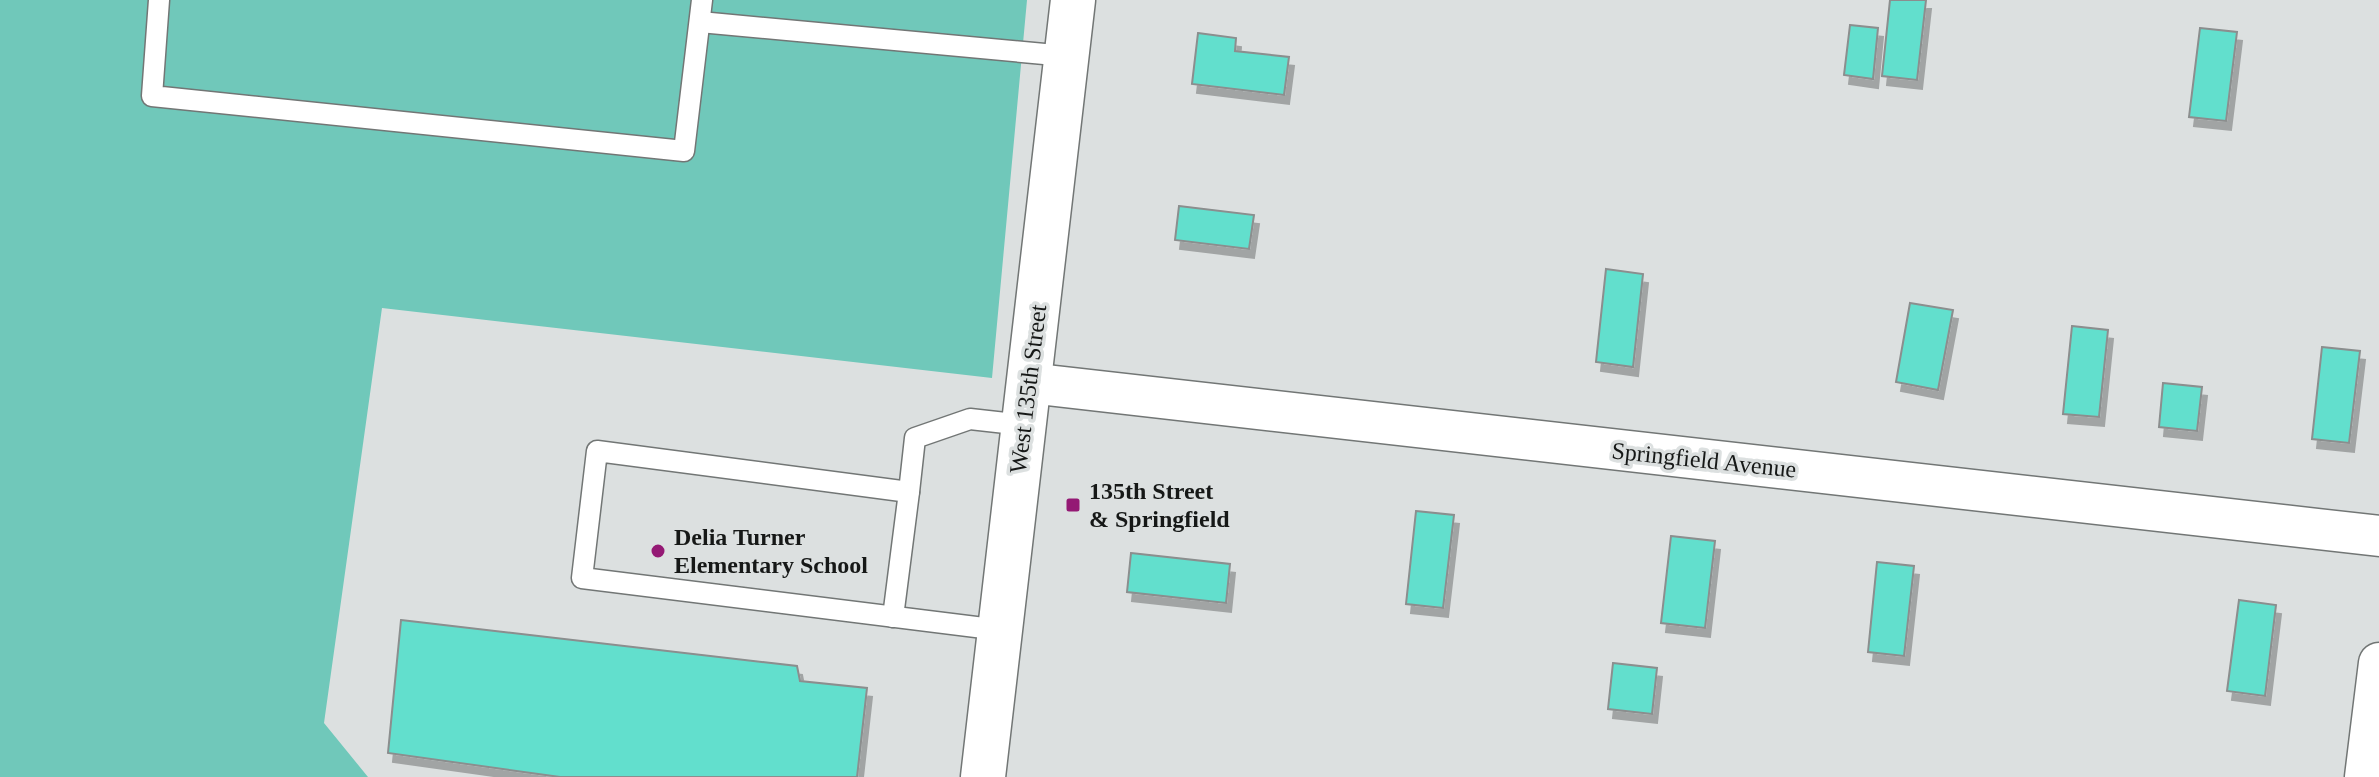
<svg xmlns="http://www.w3.org/2000/svg" width="2379" height="777" font-family="Georgia,serif">
<defs>
<filter id="shadow"><feDropShadow dx="5" dy="9" stdDeviation="0" flood-color="#0004"/></filter>
</defs>
<rect width="100%" height="100%" fill="#dce0e0"/>
<!-- green -->
<path fill="#70c8ba" d="M0,0H1027L992,378L382,308L324,723L368,777H0Z"/>
<!-- building -->
<g fill="#62dfcd" stroke="#8b8e8e" stroke-width="2" filter="url(#shadow)">
<path d="M1890,0H1926L1917,80L1882,76Z"/>
<path d="M1850,25L1878,28L1873,79L1844,75Z"/>
<path d="M2200,28L2237,32L2226,121L2189,117Z"/>
<path d="M1198,33L1236,38L1235,51L1289,57L1284,95L1192,84Z"/>
<path d="M1179,206L1254,215L1249,249L1175,240Z"/>
<path d="M1606,269L1643,274L1633,367L1596,362Z"/>
<path d="M1910,303L1953,310L1938,390L1896,382Z"/>
<path d="M2072,326L2108,330L2099,417L2063,414Z"/>
<path d="M2322,347L2360,351L2349,443L2312,439Z"/>
<path d="M2163,383L2202,387L2197,431L2159,427Z"/>
<path d="M1416,511L1454,515L1443,608L1406,604Z"/>
<path d="M1671,536L1715,541L1705,628L1661,623Z"/>
<path d="M1131,553L1230,564L1226,603L1127,592Z"/>
<path d="M1877,562L1914,566L1904,656L1868,652Z"/>
<path d="M2239,600L2276,605L2265,696L2227,691Z"/>
<path d="M401,620L797,666L800,681L867,688L857,777H560L388,753Z"/>
<path d="M1613,663L1657,668L1652,714L1608,709Z"/>
</g>
<g fill="none" stroke-linecap="round" stroke-linejoin="round">
<defs>
<g id="lane">
<path d="M159,0L152,96L684,151L702,0"/>
<path d="M700,22L1066,56"/>
<path d="M893,617L909,492"/>
<path d="M1000,630L582,578L597,451L909,492L915,438L970,419L1024,425"/>
</g>
<g id="street">
<path d="M1029,383L2379,536"/>
<path d="M2365,777L2379,663"/>
</g>
<path id="secondary" d="M983,777L1073,0"/>
</defs>
<!-- lane casing -->
<use href="#lane" stroke="#727675" stroke-width="23"/>
<!-- street casing -->
<use href="#street" stroke="#727675" stroke-width="43"/>
<!-- secondary casing -->
<use href="#secondary" stroke="#727675" stroke-width="47"/>
<!-- lane -->
<use href="#lane" stroke="#fff" stroke-width="20"/>
<!-- street -->
<use href="#street" stroke="#fff" stroke-width="40"/>
<!-- secondary -->
<use href="#secondary" stroke="#fff" stroke-width="44"/>
</g>
<!-- markers -->
<g fill="#941974" stroke="#dce0e0" stroke-width="3">
<rect x="1065" y="497" width="16" height="16" rx="4"/>
<circle cx="658" cy="551" r="8"/>
</g>
<g text-anchor="middle" stroke-width="7" stroke-linejoin="round" paint-order="stroke">
<!-- street labels -->
<g font-size="24" fill="#161817" stroke="#dce0e0">
<text transform="translate(1028 389) rotate(-83)" y="8">West 135th Street</text>
<text transform="translate(1704 460) rotate(6)" y="8">Springfield Avenue</text>
</g>
<!-- poi labels -->
<g font-size="24" font-weight="bold" fill="#161817" stroke="#dce0e0" text-anchor="start">
<text x="1089" y="499">135th Street<tspan x="1089" dy="28">&amp; Springfield</tspan></text>
<text x="674" y="545">Delia Turner<tspan x="674" dy="28">Elementary School</tspan></text>
</g>
</g>
</svg>
